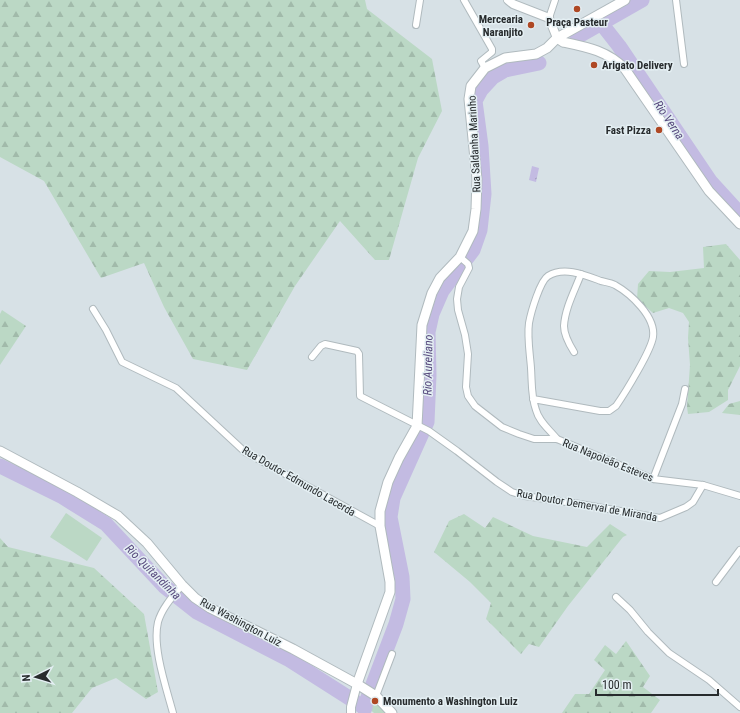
<svg xmlns="http://www.w3.org/2000/svg" width="740" height="713" font-family="'Roboto Condensed',sans-serif">
<defs>
<pattern id="forest-firs" width="22" height="20" patternUnits="userSpaceOnUse"><rect width="22" height="20" fill="#bbd8c5"/><path d="M5 1l3.5 6h-7zM16 11l3.5 6h-7z" fill="#a1baaa"/></pattern>
<pattern id="park-tufts" width="24" height="20" patternUnits="userSpaceOnUse"><rect width="24" height="20" fill="#bbd8c5"/><path d="M3 7l-1-3M5 7V3M7 7l1-3M15 17l-1-3M17 17v-4M19 17l1-3" fill="none" stroke="#a1baaa"/></pattern>
<pattern id="water-ripples" width="26" height="14" patternUnits="userSpaceOnUse"><rect width="26" height="14" fill="#c3bbe2"/><path d="M2 4q2-2 4 0t4 0M15 11q2-2 4 0t4 0" fill="none" stroke="#9e98b8"/></pattern>
</defs>
<rect width="100%" height="100%" fill="#d7e1e6"/>
<!-- forest -->
<g fill="url(#forest-firs)">
<path d="M0,0H365L367,9L432,59L442,111L418,158L389,260H375L340,221L295,286L247,370L193,359L164,307L144,263L101,278L44,181L0,157Z"/>
<path d="M726,244L740,260V366L728,390V400L709,412L688,414L687,407L690,365L688,338L689,322L683,313L669,308L653,313L637,299L638,284L649,271L670,272L704,268L703,247Z"/>
<path d="M2,310L26,326L0,365V314Z"/>
<path d="M740,401V415L722,413L729,404Z"/>
<path d="M464,514L485,528L493,517L533,536L587,547L610,524L627,535L623,537L568,606L539,647L529,644L521,654L486,619L491,603L470,582L434,552L449,521Z"/>
<path d="M0,538L8,547L94,568L144,614L158,692L146,699L116,678L92,688L72,713H0Z"/>
<path d="M626,641L650,676L643,687L660,700L651,713H562L575,694H589L605,670L594,660L605,645L616,654Z"/>
</g>
<!-- park -->
<path fill="url(#park-tufts)" d="M371,695L388,713H374L367,707Z"/>
<!-- pitch -->
<path fill="#bbd8c5" d="M66,513L102,538L87,561L50,537Z"/>
<!-- water -->
<path fill="url(#water-ripples)" d="M532,166L539,168L536,182L529,180Z"/>
<g fill="none" stroke-linecap="round" stroke-linejoin="round">
<!-- river -->
<g stroke="#c3bbe2" stroke-width="15">
<path d="M601,23L619,46L710,181L740,214"/>
<path d="M577,37L642,0"/>
<path d="M0,466L61,496L106,524L164,586L197,612L288,659L365,708"/>
<path d="M364,708L396,624L403,599L402,577L390,517L393,498L427,422L429,375L428,332L432,314L442,291L473,250L480,230L484,194L481,146L475,101L481,90L493,77L505,70L539,63"/>
</g>
<defs>
<g id="minor">
<path d="M464,0L492,49V52L481,61L485,68"/>
<path d="M676,0L684,64"/>
<path d="M549,18L555,0"/>
<path d="M416,25L420,0"/>
<path d="M460,257L468,264L469,268L459,287L457,299L458,310L465,335L468,354L466,387L468,396L475,406L502,427L519,434L534,439H557L653,479L703,485L740,496"/>
<path d="M93,309L106,330L122,362L176,388L245,452L380,526"/>
<path d="M574,352C569,344 564,335 564,326C565,308 575,290 581,274"/>
<path d="M312,357L321,346L325,344L357,351L359,354L360,396L429,431L457,451L497,482L512,492L525,496L580,504L660,518L686,507L693,502L703,485"/>
<path d="M533,399L600,411H609L616,406C625,393 651,351 653,337C656,317 631,294 615,285C611,283 605,282 601,281C585,275 564,266 548,276C540,281 531,312 529,323C527,337 530,354 531,368C532,382 531,397 536,410C539,422 550,430 557,439"/>
<path d="M653,479L682,404L685,389"/>
<path d="M716,582L740,550"/>
<path d="M616,597L630,610L648,632L669,653L709,680L740,707"/>
<path d="M376,696L392,654"/>
<path d="M173,713C166,687 152,647 158,622C162,608 173,596 182,585"/>
</g>
<g id="tertiary">
<path d="M508,0L513,4L549,18L557,38"/>
<path d="M351,713V707L357,684"/>
</g>
<g id="secondary">
<path d="M557,38L563,42C587,47 608,51 625,69L709,191L740,224"/>
<path d="M0,451L77,492L118,516L147,543L182,585L195,598L210,608L293,649L357,684L376,696L392,713"/>
<path d="M357,684L390,592V582L380,526V511L388,482L399,458L417,426L422,325L432,293L440,278L460,257L473,231L476,209L477,179L469,99L471,86L485,68L505,58L536,54L547,48L557,38L625,0"/>
</g>
</defs>
<!-- minor casing -->
<use href="#minor" stroke="#b0babe" stroke-width="8"/>
<!-- tertiary casing -->
<use href="#tertiary" stroke="#b0babe" stroke-width="10"/>
<!-- secondary casing -->
<use href="#secondary" stroke="#b0babe" stroke-width="11"/>
<!-- minor -->
<use href="#minor" stroke="#fff" stroke-width="6"/>
<!-- tertiary -->
<use href="#tertiary" stroke="#fff" stroke-width="8"/>
<!-- secondary -->
<use href="#secondary" stroke="#fff" stroke-width="9"/>
</g>
<!-- markers -->
<g fill="#af4824" stroke="#e4eff3" stroke-width="1.5">
<circle cx="577" cy="9" r="4"/>
<circle cx="531" cy="25" r="4"/>
<circle cx="594" cy="65" r="4"/>
<circle cx="659" cy="130" r="4"/>
<circle cx="375" cy="701" r="4"/>
</g>
<g text-anchor="middle" stroke-width="3" stroke-linejoin="round" paint-order="stroke">
<!-- poi labels -->
<g font-size="11" font-weight="bold" fill="#272b2d" stroke="#e4eff3" text-anchor="end">
<text x="523" y="23">Mercearia<tspan x="523" dy="13">Naranjito</tspan></text>
<text x="577" y="26" text-anchor="middle">Praça Pasteur</text>
<text x="602" y="69" text-anchor="start">Arigato Delivery</text>
<text x="651" y="134">Fast Pizza</text>
<text x="383" y="705" text-anchor="start">Monumento a Washington Luiz</text>
</g>
<!-- street labels -->
<g font-size="11" fill="#272b2d" stroke="#e4eff3">
<text transform="translate(474 144) rotate(-93)" y="4">Rua Saldanha Marinho</text>
<text transform="translate(608 460) rotate(22)" y="4">Rua Napoleão Esteves</text>
<text transform="translate(299 481) rotate(30)" y="4">Rua Doutor Edmundo Lacerda</text>
<text transform="translate(587 505) rotate(10)" y="4">Rua Doutor Demerval de Miranda</text>
<text transform="translate(241 622) rotate(28)" y="4">Rua Washington Luiz</text>
</g>
<!-- water labels -->
<g font-size="12" font-style="italic" fill="#584a7e" stroke="#e4eff3">
<text transform="translate(669 120) rotate(56)" y="4">Rio Verna</text>
<text transform="translate(428 365) rotate(-89)" y="4">Rio Aureliano</text>
<text transform="translate(153 572) rotate(45)" y="4">Rio Quitandinha</text>
</g>
</g>
<!-- north arrow -->
<g transform="translate(36 677) rotate(265)" stroke="#e4eff3" stroke-width="3" paint-order="stroke">
<path d="M0-3L7 15L0 10L-7 15Z" fill="#272b2d"/>
<text y="-6" font-size="11" font-weight="bold" text-anchor="middle" fill="#272b2d">N</text>
</g>
<!-- scale -->
<path d="M596 689v6h122v-6" fill="none" stroke="#272b2d" stroke-width="2"/>
<text x="602" y="689" font-size="12" fill="#272b2d" stroke="#e4eff3" stroke-width="3" paint-order="stroke">100 m</text>
</svg>
